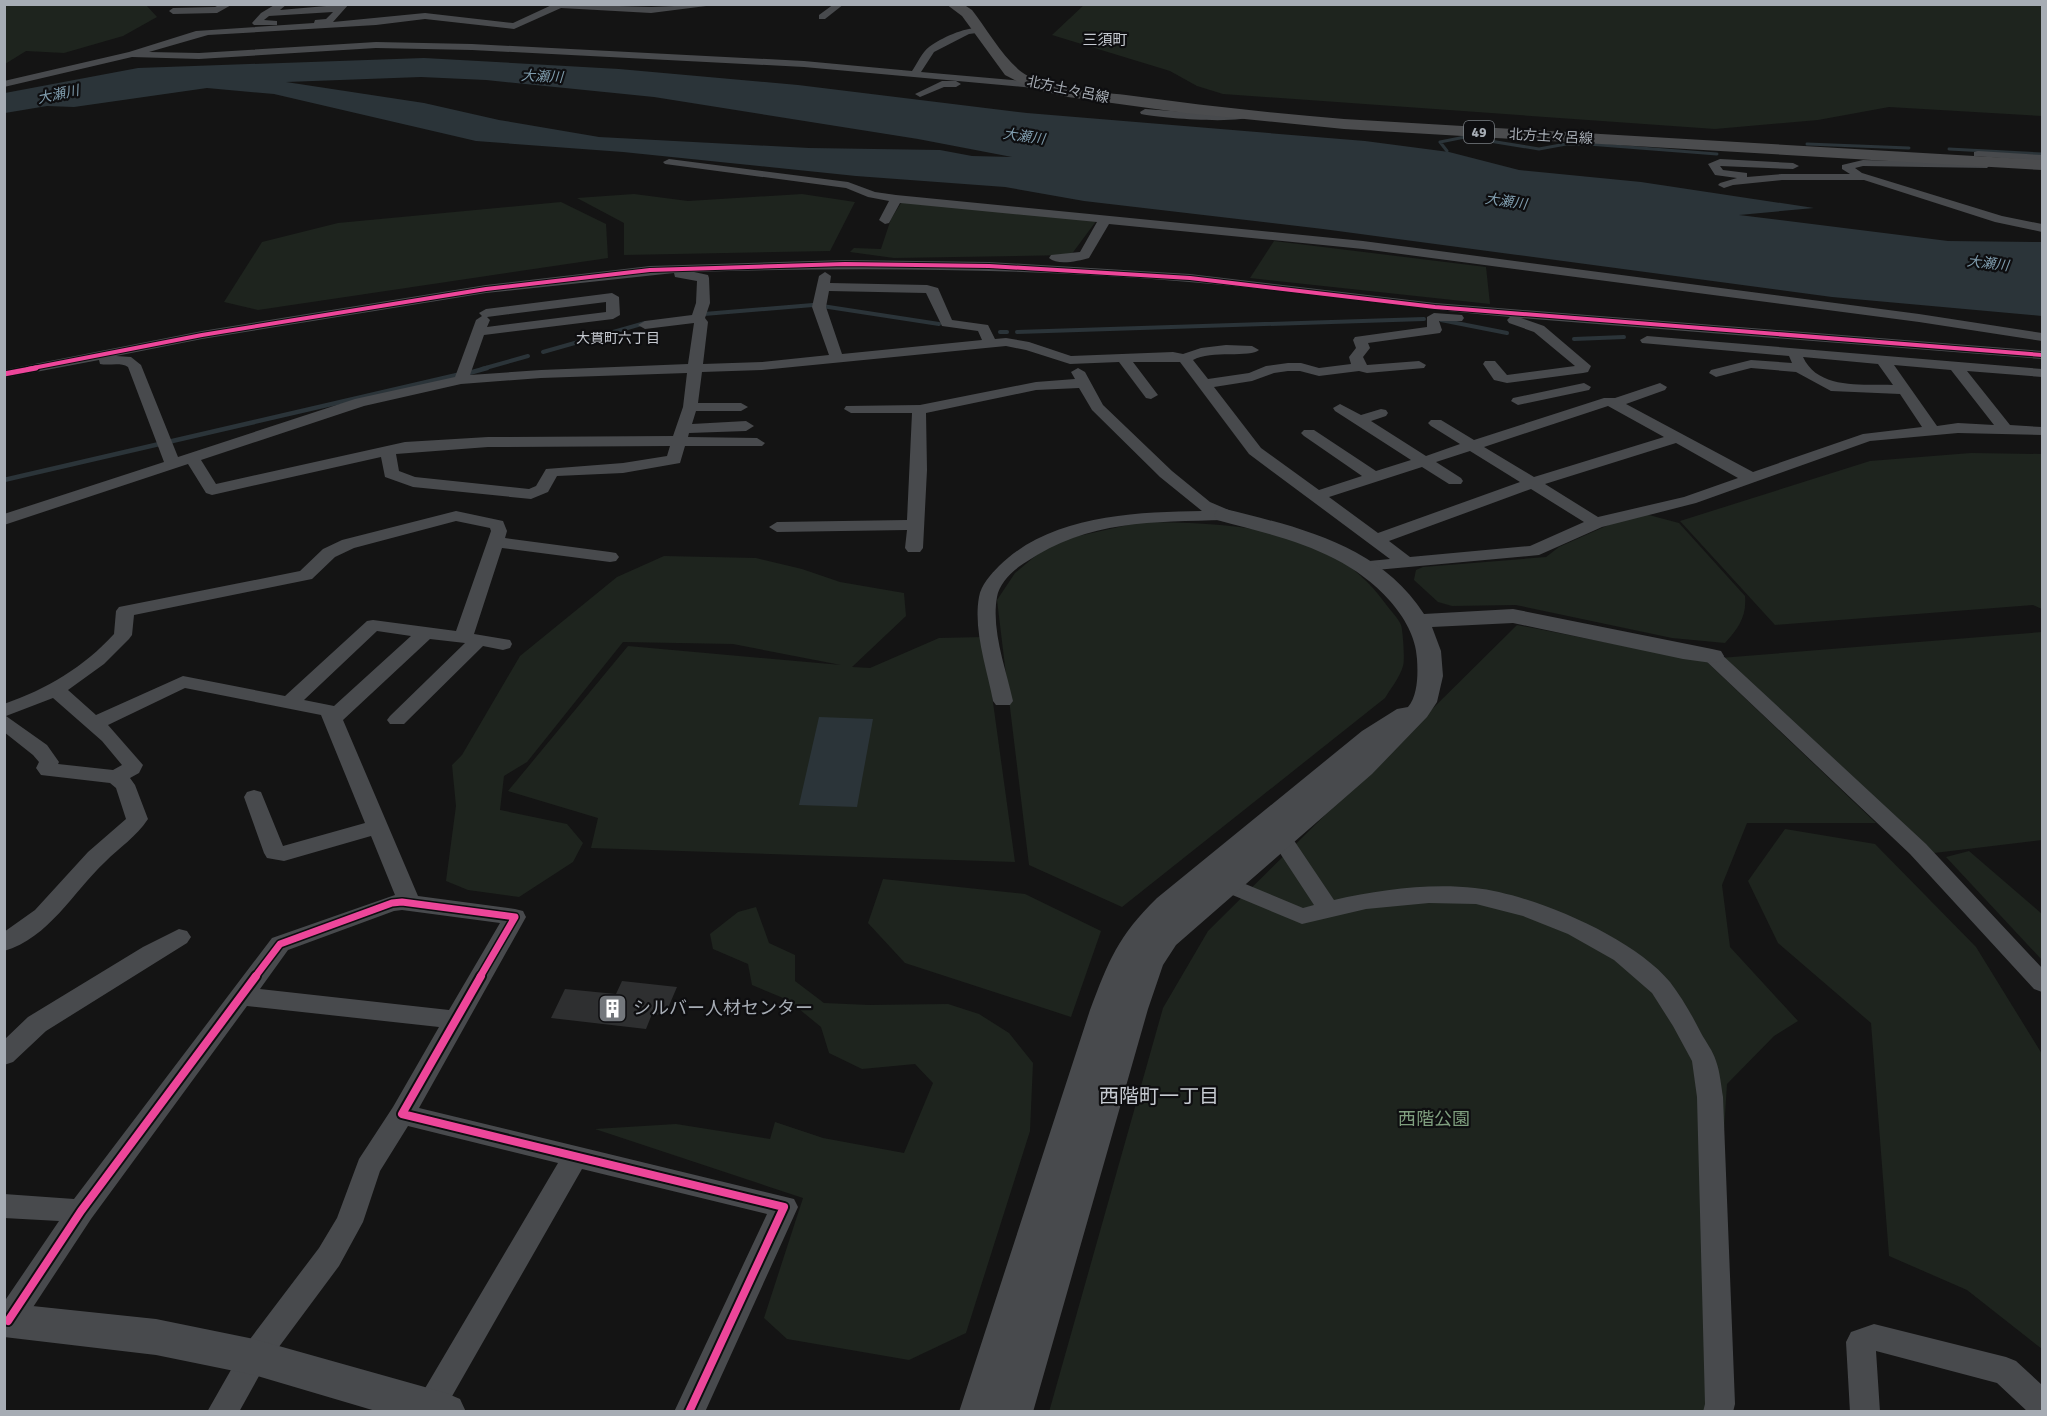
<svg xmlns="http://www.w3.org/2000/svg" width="2047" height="1416" font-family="Signika,'Noto Sans JP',sans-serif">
<rect width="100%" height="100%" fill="#141414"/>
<!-- green -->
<g fill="#1e241e">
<path d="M5,4L146,5L157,17L123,36L64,53L26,51L5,64Z"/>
<path d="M1085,4L2042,5V116L1889,107L1818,120L1715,129L1223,94L1197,86L1170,71L1052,35Z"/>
<path d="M634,194L688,201L802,194L855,202L830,251L624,255V223L577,198Z"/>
<path d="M903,200L1097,220L1071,255L894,258L850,252L854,248L881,249L891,219Z"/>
<path d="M561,202L606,224L608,258L258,310L224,302L262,242L338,223Z"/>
<path d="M1274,241L1486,267L1490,304L1250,278Z"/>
<path d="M1971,453L2042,454V609L2033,605L1775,625L1680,521L1870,461Z"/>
<path d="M1645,514L1679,523L1745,596C1747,616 1738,629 1725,643L1672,638L1516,605L1452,606L1438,602L1414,580L1416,570L1423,567L1546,557L1559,547L1622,519Z"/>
<path d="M1141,522C1228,523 1329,524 1385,603C1390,610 1398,618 1401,625C1403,631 1405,661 1403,666C1400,677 1391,688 1385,698L1122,907L1029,865L997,600L1015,573L1052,542Z"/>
<path d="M664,556L756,558L802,569L840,582L904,593L906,616L852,667L870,668L939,638L984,637L1015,862L591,848L598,818L508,791L628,646L841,665L733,644L623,642L527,762L504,776L500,810L567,824L583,843L573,862L519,897L468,890L446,881L456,806L452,765L462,755L520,656L617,577Z"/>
<path d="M1517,625L1707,662L1876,823H1747L1722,885L1730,947L1798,1021L1774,1036L1727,1084L1706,1411L1049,1412L1163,1008L1208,931Z"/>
<path d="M2042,632V840L1934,853L1720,658Z"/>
<path d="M1785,829L1875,844L1976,947L2042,1054V1349L1967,1290L1889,1256L1871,1023L1778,943L1748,881Z"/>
<path d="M1969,851L2042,914V960L1946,857Z"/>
<path d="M883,879L1025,894L1101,931L1071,1017L905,963L868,923Z"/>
<path d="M756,907L769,943L795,955V981L824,1003L869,1005L948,1004L979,1014L1009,1033L1033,1063L1030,1131L966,1333L909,1360L787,1339L764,1318L803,1198L595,1129L676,1124L770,1139L775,1122L823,1138L904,1153L933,1083L915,1064L862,1069L829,1053L821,1027L788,1000L752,985L748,964L713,949L710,934L738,912Z"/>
</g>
<!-- water -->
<g fill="#2b3439" fill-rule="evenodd">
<path d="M424,58L619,69L798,85L1027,113L1365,141L1449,152L1519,170L1641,182L1814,208L1739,215L1948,241L2042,242V316L1832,297L1323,229L1084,201L1005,187L856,176L623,152L476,141L274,94L207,88L74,107L47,106L5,113V93L138,68ZM421,77L486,80L654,97L918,139L1012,157L972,156L940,150L809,148L599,137L499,120L424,103L286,82Z"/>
<path d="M819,717L873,719L857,807L799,805Z"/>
</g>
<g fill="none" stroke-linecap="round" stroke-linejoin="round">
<!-- stream-far2 -->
<g stroke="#2b3439" stroke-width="3">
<path d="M1807,144L1909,148"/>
<path d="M1949,149L2042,154"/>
<path d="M1447,151L1440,142L1465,137L1539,149L1566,144H1588L1717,154"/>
</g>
<!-- stream-far1 -->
<g stroke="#2b3439" stroke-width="4">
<path d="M822,306L939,324"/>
<path d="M704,314L813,305"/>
<path d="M1441,320L1507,333"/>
<path d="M1000,332H1007"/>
<path d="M1017,332L1424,319"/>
<path d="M1574,339L1624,337"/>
<path d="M543,352L645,323"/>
<path d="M482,369L528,356"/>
</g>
<!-- stream -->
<g stroke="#2b3439" stroke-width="4.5">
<path d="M469,373L487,368"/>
<path d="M4,480L457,375"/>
</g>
</g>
<!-- building -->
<path fill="#2e2f30" d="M622,981L677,987L665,1015L652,1014L646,1029L551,1018L565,989L616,994Z"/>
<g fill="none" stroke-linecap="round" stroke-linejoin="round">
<!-- minor -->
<g fill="#484a4d" fill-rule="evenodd">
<path d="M221,4H233L217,13L173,14L169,11L173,8L215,7Z"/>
<path d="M276,4H287L280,10L349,4L333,22L425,13L513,23L554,4L651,7L722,4L651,13L561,8L514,29L425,19L376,25L208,35L149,52L199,53L376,42L472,44L804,61L912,71C917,64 922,52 929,47C943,37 967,26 984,28V32L969,34L934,52L921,72L1034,82L1039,85L1034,88L804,67L472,50L376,48L199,59L132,57L4,87V81L129,52L196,31L314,23L315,20L326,19L333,12L269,16L264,20L277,21V25H254L252,23L261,13Z"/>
<path d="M834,4H844L825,19H819V15Z"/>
<path d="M942,81H956L961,84L956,87H944L920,97L915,94Z"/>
<path d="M1145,109L1214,114L1249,112L1254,115C1242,125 1160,118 1141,114L1140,112Z"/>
<path d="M1978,151L2042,155V161L1974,156V152Z"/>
<path d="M669,159L848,182L875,192L896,195L1363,241L1919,314L2042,333V341L1919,322L1363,249L1109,224L1089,258C1078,261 1058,266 1049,258L1051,255L1080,252L1097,222L900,203L889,223L885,224L879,220L889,201L868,197L846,188L665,164L663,162Z"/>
<path d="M1720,159L1793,163L1799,166L1793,169L1720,166L1723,170L1747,173V177L1782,174H1850L1842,169V165L1863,160L1983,163L1989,166L1987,168L1863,166L1855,168L1862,173L2002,216L2042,224V232L1995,222L1864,180H1782L1733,185L1724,188L1718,185L1720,183L1737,178L1715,175L1708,164Z"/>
<path d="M845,260L989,262L1190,274L1435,303L2042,351V359L1521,318L1544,326L1591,366L1588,372L1583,373L1507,383L1494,380L1483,364L1485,361H1495L1507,375L1575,366L1534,332L1509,323L1507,320L1510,317C1403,308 1296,291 1189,282C1023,268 860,267 694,272L708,275L709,278L710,303L705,318L708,322L703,364L762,362L829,355L812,307L819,276L825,272L831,276L830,283L927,285L938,288L952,320L988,325L995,339L1006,338L1029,342L1071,356L1173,352L1183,354L1201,348L1226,345L1252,346L1259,350C1251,358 1211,350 1193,360L1208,379L1249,373L1266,366L1288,363H1301L1319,368L1351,364L1349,357L1356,348L1353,340L1355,337L1427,327V317L1434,313L1462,315L1464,318L1462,321H1439L1442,330L1440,333L1368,343L1370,348L1363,357L1367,365L1419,361L1426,365L1424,368L1367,373L1359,371L1319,376L1300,371H1288L1274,373L1252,381L1214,387L1261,448L1319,490L1362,476L1304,436L1301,433L1304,430H1314L1376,471L1411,460L1335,411L1333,408L1340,404L1361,415L1381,409L1386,410L1388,413L1386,416L1371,421L1426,456L1460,444L1431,426L1428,423L1431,420H1441L1474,440L1604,398H1615L1660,383L1667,387L1665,390L1626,404L1753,472L1863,434L1922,427L1900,394L1831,391L1796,372L1751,368L1716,377L1709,373L1711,370L1751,360L1792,363L1789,356L1642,343L1640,340L1647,336L2042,369V377L1967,371L2010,425L2042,427V435L1958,433L1870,441L1696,503L1602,527L1539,555L1365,571L1359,570L1356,566L1359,562L1390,559L1249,454L1180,362H1133L1158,395L1151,399L1146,398L1119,362L1070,364L1026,350L1006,346L762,370L702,372L698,403H741L748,407L741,411H696L692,424L746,421L754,426L746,431L689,433L688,437L757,438L765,443L762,446H685L680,463L623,473L557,476L548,492L531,499L413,487L385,477L381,457L212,495L206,493L188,464L4,525V514L164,462L128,367C120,362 109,366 100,364L99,360L4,378V370L202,331L486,285L650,266ZM674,273L675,277L697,281L696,303L692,315L645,321L638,325L645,329L694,323L688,364L541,370L470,375L484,335L613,319L620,315L619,297L612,293L486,309L479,313L482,316L476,320L455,377L355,399L178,457L141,365L131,357L116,356L202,339L486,293ZM829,291L926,293L942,326L978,331L982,340L842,354L826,307ZM606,302V312L487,327L490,320L487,317ZM1803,357L1878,364L1893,385C1863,384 1818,390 1803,357ZM1894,365L1951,370L1994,425L1958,423L1937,426ZM687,373L683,407L673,436L488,437L405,442L216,484L201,460L364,406L461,384L541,378ZM1608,406L1664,437L1534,477L1484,447ZM1676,443L1738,478L1684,497L1598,517L1545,484ZM670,446L667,456L623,463L546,469L536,486L529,489L415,477L399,471L396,454L488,447ZM1470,451L1520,482L1378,533L1329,497L1422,467L1449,484H1461L1463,481L1461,478L1436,462ZM1531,489L1584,522L1530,546L1410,557L1389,541Z"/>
<path d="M1078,368L1085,372L1103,405L1172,471L1210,502L1231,511L1233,515L1225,520C1153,522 1088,520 1026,562C1014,569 999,583 997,597C991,630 1006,669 1013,701L1010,705H996L993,701C987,669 973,630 979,597C981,585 991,574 999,566C1051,515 1134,512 1202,511L1160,477L1092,410L1079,388L1036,390L926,413L927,470L923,548L920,552H908L905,548L907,530L777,532L769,527L777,522L907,520L912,413H851L844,409L846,406L920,405L1036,382L1075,379L1071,372Z"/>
<path d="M1584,383L1591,387L1589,390L1518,405L1511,401L1513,398Z"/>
<path d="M456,511L503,521L507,531L505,538L610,552L616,553L619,557L616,561L610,562L502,548L474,634L510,640L512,644L510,648L503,650L483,646L404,724H390L387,720L390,716L465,643L430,639L343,720L418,896L515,909L523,911L526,917L419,1108L794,1199L798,1207L705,1412H674L767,1214L582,1169L443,1412H411L558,1163L408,1126L380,1171L363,1222L339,1266L264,1367L239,1412H207L244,1347L319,1248L337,1218L359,1159L393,1107L439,1027L247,1006L91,1219L18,1330L8,1334L4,1333V1302L59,1221L4,1218V1194L74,1199L272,938L395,895L371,836L284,861L267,858L264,853L244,797L247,792L254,790L261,792L283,846L365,823L321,715L185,688L108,725L143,765L139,773L130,778L135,785L148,819C136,837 120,847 105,862C73,892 49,938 4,951V932L35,910L88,852L126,819L116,788L110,783L41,775L36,768L39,762L33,755L4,732V704C47,689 84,667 114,634L116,611L119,607L300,571L323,549L342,540ZM456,521L490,528L491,531L456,631L373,620L367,621L285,696L183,676L96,715L68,690L104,664L129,639L132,635L134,615L312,579L335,557L354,548ZM377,631L411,636L334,706L304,700ZM53,698L102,741L122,765L113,770L58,764L59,762L47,745L6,716ZM402,910L500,923L449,1010L260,989L288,950L394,911Z"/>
<path d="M1712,650L1719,652L1926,844L2042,968V992L2034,989L1910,854L1705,660L1703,656L1705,652Z"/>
<path d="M1281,831L1289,833L1334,900C1379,890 1428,883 1475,888C1532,894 1633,937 1670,982C1682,998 1692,1015 1701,1033C1706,1042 1713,1051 1716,1061C1720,1072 1721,1085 1723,1097L1735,1404L1733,1412H1703L1705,1404L1697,1097L1692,1061L1673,1026L1652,993L1614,960L1568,934L1523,916L1476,904L1429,903L1366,909L1302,924L1218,889L1215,884L1218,879L1226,876L1303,908L1314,905L1270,838L1273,833Z"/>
<path d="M179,929L187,931L191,937L187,943L46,1031L13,1062L4,1065V1040L28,1017L143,947Z"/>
<path d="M1874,1324L2006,1357L2016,1361L2042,1385V1412H2028L1997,1383L1876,1351L1880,1412H1850L1846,1342L1851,1332Z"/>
</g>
<!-- tertiary -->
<g fill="#484a4d" fill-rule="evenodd">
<path d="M1225,509C1298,527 1380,545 1424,614L1513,609L1712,649L1721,651L1724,656L1721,661L1712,663L1683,659L1513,623L1432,627L1441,651L1443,676L1437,702L1427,717L1372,774L1176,945L1163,965L1148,1009L1033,1412H959L1090,1010C1109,960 1118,936 1157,898L1362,731L1397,709L1408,707C1418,695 1418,674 1417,659C1416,637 1404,617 1390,601C1345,550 1280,537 1217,520L1214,515L1217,510Z"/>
<path d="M4,1303L156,1319L254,1339L446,1393L460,1399L466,1412H379L254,1375L156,1355L4,1337Z"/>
</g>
<!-- primary -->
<path fill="#4b4c4e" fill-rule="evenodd" d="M946,4H963L972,10C987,29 1007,65 1028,76C1057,91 1094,91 1126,95C1199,105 1271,113 1344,119L2042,160V170L1344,129L1185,113L1068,97L1030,88L1005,75L962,16Z"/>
<defs>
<path id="cycleway-far3" d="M28,369L202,335L486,289L650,270L845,264L989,266L1190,278L1435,307L2042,355"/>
<path id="cycleway-far2" d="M4,374L36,368"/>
<path id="cycleway-far1" d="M255,977L280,944L392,903L402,902L515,917L480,977"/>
<g id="cycleway">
<path d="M481,976L402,1114L784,1207L689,1412"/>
<path d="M8,1321L81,1211L256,976"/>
</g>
</defs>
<!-- cycleway-far3 casing -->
<use href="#cycleway-far3" stroke="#0e0e10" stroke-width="6"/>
<!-- cycleway-far2 casing -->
<use href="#cycleway-far2" stroke="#0e0e10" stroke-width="8"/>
<!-- cycleway-far1 casing -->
<use href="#cycleway-far1" stroke="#0e0e10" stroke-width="10"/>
<!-- cycleway casing -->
<use href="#cycleway" stroke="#0e0e10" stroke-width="12"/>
<!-- cycleway-far3 -->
<use href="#cycleway-far3" stroke="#ed469a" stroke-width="4"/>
<!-- cycleway-far2 -->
<use href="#cycleway-far2" stroke="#ed469a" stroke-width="5"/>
<!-- cycleway-far1 -->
<use href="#cycleway-far1" stroke="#ed469a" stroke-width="7"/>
<!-- cycleway -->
<use href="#cycleway" stroke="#ed469a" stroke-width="8"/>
</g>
<!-- icons -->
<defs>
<symbol id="building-square" viewBox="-11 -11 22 22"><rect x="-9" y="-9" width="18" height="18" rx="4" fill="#73777c" stroke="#0e0e10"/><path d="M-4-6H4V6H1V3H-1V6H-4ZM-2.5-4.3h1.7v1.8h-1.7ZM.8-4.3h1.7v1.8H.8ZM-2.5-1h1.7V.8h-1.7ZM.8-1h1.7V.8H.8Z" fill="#fff"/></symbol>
</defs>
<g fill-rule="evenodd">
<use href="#building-square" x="596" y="992" width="33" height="33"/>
</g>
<g text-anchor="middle" stroke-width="4.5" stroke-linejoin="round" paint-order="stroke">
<!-- far-water labels -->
<g font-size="14" font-style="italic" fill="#7f9cad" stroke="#0e0e10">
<text transform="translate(542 76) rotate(3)" y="5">大瀬川</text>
<text transform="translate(58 94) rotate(-12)" y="5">大瀬川</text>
<text transform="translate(1024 136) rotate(8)" y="5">大瀬川</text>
<text transform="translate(1506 201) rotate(8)" y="5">大瀬川</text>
<text transform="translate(1988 263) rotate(7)" y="5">大瀬川</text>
</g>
<!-- far-street labels -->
<g font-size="14" fill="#a6acb4" stroke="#0e0e10">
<text transform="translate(1068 89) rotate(12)" y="5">北方土々呂線</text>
<text transform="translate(1551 136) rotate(3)" y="5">北方土々呂線</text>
</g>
<!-- shield labels -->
<rect fill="#0e0e10" stroke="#787d83" stroke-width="1.5" x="1464" y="121" width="30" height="22" rx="4.5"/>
<g font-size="14" font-weight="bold" fill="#a6acb4">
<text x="1479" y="137">49</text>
</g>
<!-- far-neighbourhood labels -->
<g font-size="14" fill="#c6cad1" stroke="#0e0e10">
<text x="618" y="343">大貫町六丁目</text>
</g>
<!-- far-quarter labels -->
<g font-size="15" fill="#c6cad1" stroke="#0e0e10">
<text x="1105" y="45">三須町</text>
</g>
<!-- near-poi labels -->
<g font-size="18" fill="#a6acb4" stroke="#0e0e10" text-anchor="start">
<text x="633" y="1014">シルバー人材センター</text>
</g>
<!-- near-park labels -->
<g font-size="18" fill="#7f9e7e" stroke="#0e0e10">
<text x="1434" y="1125">西階公園</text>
</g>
<!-- near-neighbourhood labels -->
<g font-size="20" fill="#c6cad1" stroke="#0e0e10">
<text x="1159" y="1103">西階町一丁目</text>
</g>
</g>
<!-- border -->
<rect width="2047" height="1416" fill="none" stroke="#a6acb4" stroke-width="12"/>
</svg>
